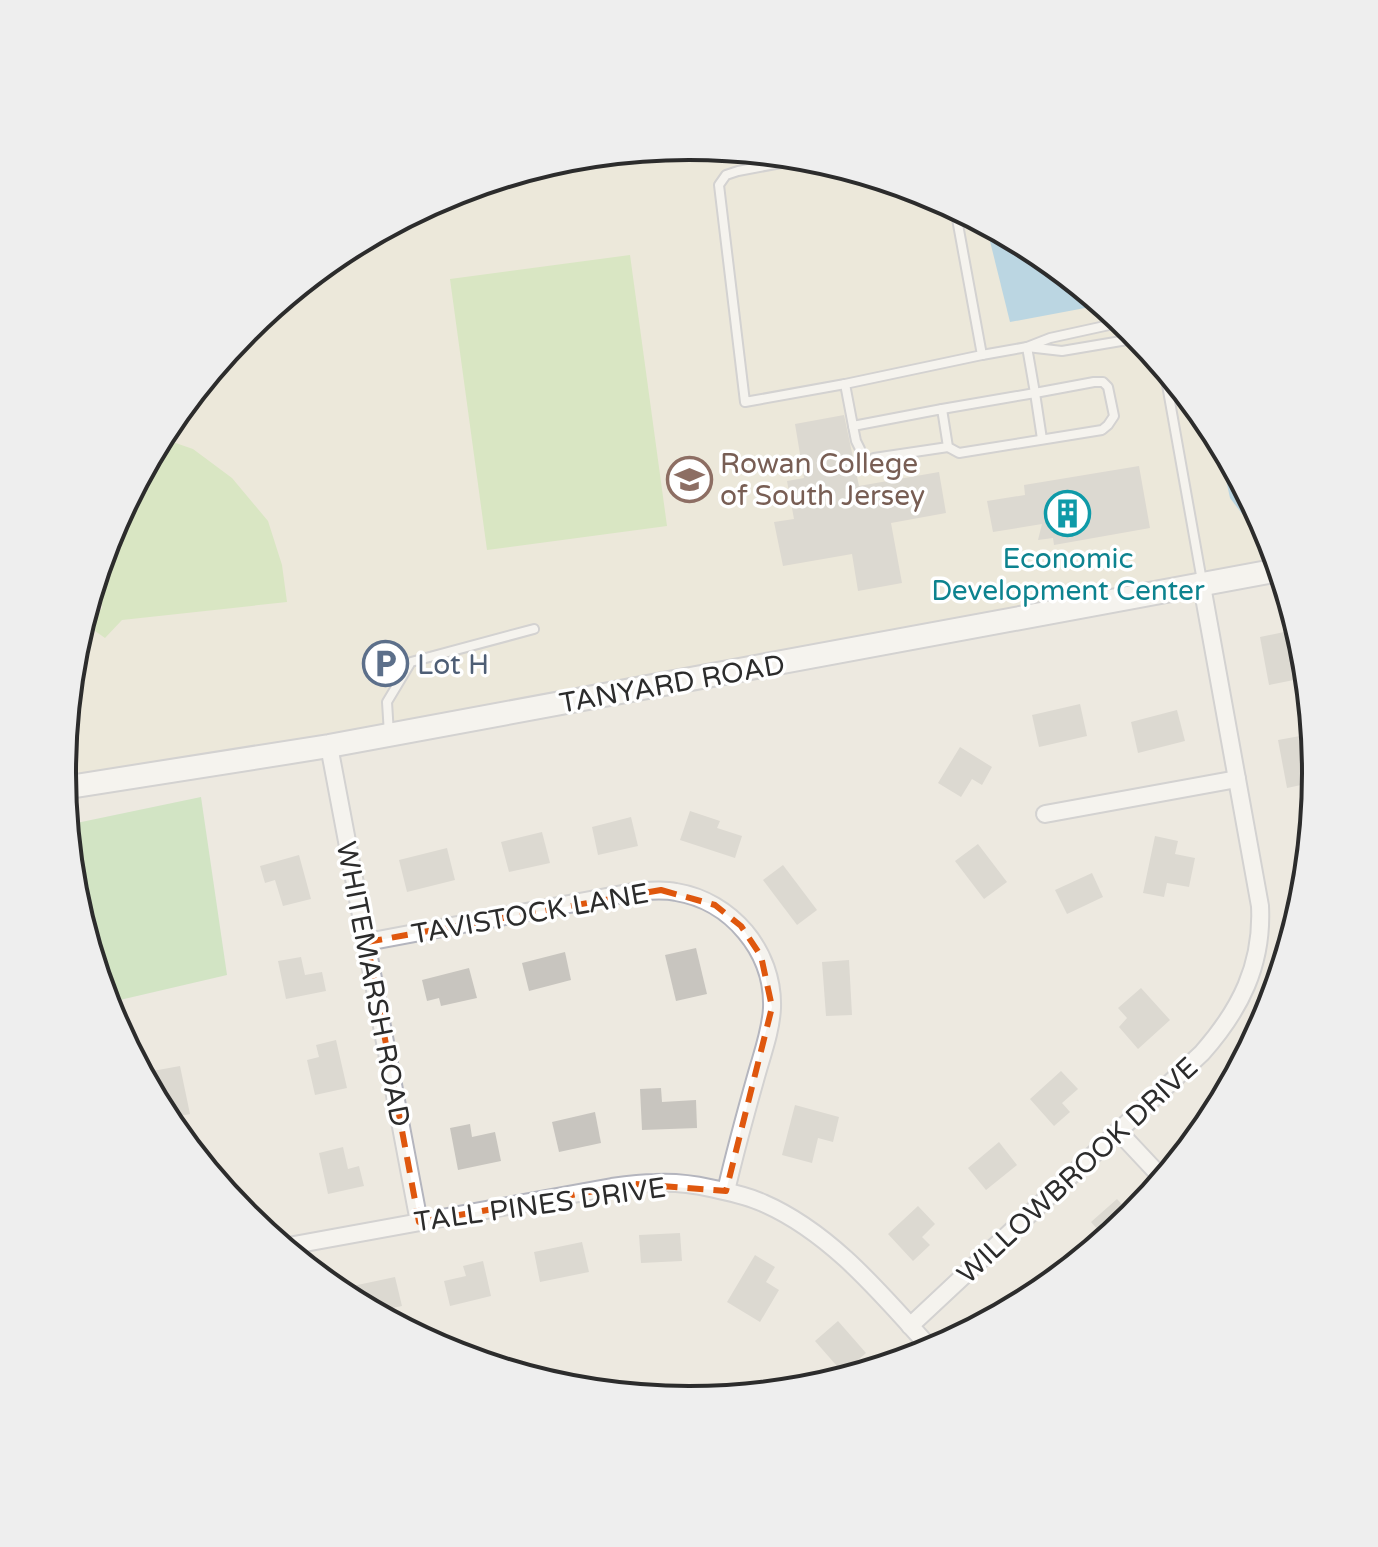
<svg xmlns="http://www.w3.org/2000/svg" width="1378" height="1547" font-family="'Varela Round',sans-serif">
<rect width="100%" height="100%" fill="#ede9e0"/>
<!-- education -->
<path fill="#ece6d2" d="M689,147L812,159L929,194L1038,252L1133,330L1211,426L1268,534L1279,569L63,787L62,773L74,651L110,533L168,425L246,330L341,252L449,194L567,158Z"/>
<!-- green -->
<path fill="#b1dda3" d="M201,797L227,975L107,1003L74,895L67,825Z"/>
<!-- pitch -->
<g fill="#c0e3a0">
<path d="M630,255L667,526L487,550L450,279Z"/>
<path d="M161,438L193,449L232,478L268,521L282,565L287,602L122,620L105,638L88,626L102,608L98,572L110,533Z"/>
</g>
<!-- water -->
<g fill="#7ebfe4">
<path d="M986,225L1038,252L1101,305L1010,322Z"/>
<path d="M1217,438L1259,517L1243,515L1230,498Z"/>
</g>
<!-- building -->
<g fill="#c8c5bf">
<path d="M844,415L859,486L939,472L946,513L891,523L902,583L858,591L852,554L783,566L774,522L794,519L787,481L804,478L795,424Z"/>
<path d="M1139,466L1150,528L1054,545L1053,538L1038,540L1042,524L993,532L987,501L1025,495L1024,485Z"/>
<path d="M1289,631L1299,679L1269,685L1260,637Z"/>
<path d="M1080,704L1087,736L1039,747L1032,715Z"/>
<path d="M1177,710L1185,741L1138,753L1131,722Z"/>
<path d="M1300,736L1303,750L1313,747L1315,782L1287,788L1278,740Z"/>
<path d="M960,747L992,767L982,785L972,779L961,797L938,783Z"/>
<path d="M690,811L720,821L717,828L742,836L735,858L680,840Z"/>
<path d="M631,817L638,846L598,855L592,827Z"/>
<path d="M542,832L550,863L509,872L501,842Z"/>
<path d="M1155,836L1178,841L1175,854L1195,858L1189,887L1167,883L1164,897L1143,893Z"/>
<path d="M978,844L1007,882L984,899L955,861Z"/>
<path d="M447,848L455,880L407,892L399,860Z"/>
<path d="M299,855L311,899L283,906L275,880L265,883L260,866Z"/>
<path d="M783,865L817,910L797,925L763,880Z"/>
<path d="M1092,873L1103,897L1067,914L1055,890Z"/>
<path d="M696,948L707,994L676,1001L665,955Z"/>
<path d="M565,952L571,980L529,991L522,963Z"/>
<path d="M301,957L305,975L322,972L326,991L286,999L278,961Z"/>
<path d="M849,960L852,1015L826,1016L822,962Z"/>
<path d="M469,968L477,998L441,1006L439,998L427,1001L422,980Z"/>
<path d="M1141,988L1170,1020L1138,1049L1119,1027L1127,1018L1118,1008Z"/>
<path d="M336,1040L347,1088L315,1095L307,1060L319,1057L316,1045Z"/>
<path d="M180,1066L190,1114L166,1119L151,1091L147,1072Z"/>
<path d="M1061,1071L1078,1089L1062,1103L1070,1112L1054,1126L1030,1099Z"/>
<path d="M661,1088L662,1102L696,1100L697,1128L642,1130L640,1089Z"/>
<path d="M795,1105L839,1117L833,1142L818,1138L812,1163L782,1155Z"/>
<path d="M595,1112L601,1143L559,1152L552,1122Z"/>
<path d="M470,1124L472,1137L495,1132L501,1161L458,1170L450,1128Z"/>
<path d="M999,1142L1017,1165L986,1190L968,1168Z"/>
<path d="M343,1147L348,1169L359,1166L364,1186L328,1194L319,1153Z"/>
<path d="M1117,1199L1131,1214L1123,1221L1125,1223L1106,1239L1091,1222Z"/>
<path d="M918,1206L935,1224L922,1237L930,1245L913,1261L888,1234Z"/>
<path d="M680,1233L682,1261L641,1263L639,1235Z"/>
<path d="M582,1242L589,1272L540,1282L534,1252Z"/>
<path d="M755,1255L775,1267L766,1282L779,1290L760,1322L727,1302Z"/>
<path d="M483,1261L491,1296L450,1306L444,1281L466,1276L463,1266Z"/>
<path d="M395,1277L402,1306L373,1312L351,1300L348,1287Z"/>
<path d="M838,1321L866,1353L843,1373L815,1341Z"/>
</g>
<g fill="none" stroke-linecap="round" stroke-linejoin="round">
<defs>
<g id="lane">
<path d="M808,158L738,171L726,175L719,185L745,402L845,384L853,426L942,409L948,447L959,453L1102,430L1108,425L1114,416L1108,387L1103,382H1094L1035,393L1027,347L982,355L955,208"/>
<path d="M1123,322L1050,338L1027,347L1062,351L1139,338"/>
<path d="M1164,368L1202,581"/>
<path d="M845,384L982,355"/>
<path d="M942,409L1035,393L1042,439"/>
<path d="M853,426L856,441L860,449"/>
<path d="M874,458L948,447"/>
<path d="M389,734L387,702L411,662L534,629"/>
</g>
<g id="street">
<path d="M329,746L419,1222"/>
<path d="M1045,814L1237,779"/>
<path d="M367,942L633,892C647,891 662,889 676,892C731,901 774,951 772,1008C771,1030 763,1052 757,1073C746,1112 735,1152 726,1191"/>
<path d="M1118,1131L1163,1179"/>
<path d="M283,1247L612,1187C626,1185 641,1183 655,1183C673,1182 692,1184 710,1188C728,1192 746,1195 763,1203C832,1233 883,1296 933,1351"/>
<path d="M910,1326L1202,1053C1240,1010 1263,965 1260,906L1202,586"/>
</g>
<path id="secondary" d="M63,788L329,746L1279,570"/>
</defs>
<!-- lane casing -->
<use href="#lane" stroke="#b4b5be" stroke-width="12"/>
<!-- street casing -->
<use href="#street" stroke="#b4b5be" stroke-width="20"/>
<!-- secondary casing -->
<use href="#secondary" stroke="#b4b5be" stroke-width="26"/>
<!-- lane -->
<use href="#lane" stroke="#fff" stroke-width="8"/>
<!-- street -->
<use href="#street" stroke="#fff" stroke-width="16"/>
<!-- secondary -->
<use href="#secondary" stroke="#fff" stroke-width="22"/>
</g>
<!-- marked area -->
<path d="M0 0H1378V1547H0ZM661,890L715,905L741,926L761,956L772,1007L726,1191L635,1184L419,1222L367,942Z" fill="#ede9e0" fill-opacity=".55" fill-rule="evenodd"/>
<path fill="none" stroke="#df570e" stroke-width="6" stroke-dasharray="16 10" stroke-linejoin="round" d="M661,890L715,905L741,926L761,956L772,1007L726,1191L635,1184L419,1222L367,942Z"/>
<!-- icons -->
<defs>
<symbol id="university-ring" viewBox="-11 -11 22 22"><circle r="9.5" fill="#fff" stroke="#8d6e63" stroke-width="1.5"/><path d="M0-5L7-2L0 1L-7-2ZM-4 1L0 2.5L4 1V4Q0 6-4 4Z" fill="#8d6e63"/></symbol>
<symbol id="building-ring" viewBox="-11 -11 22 22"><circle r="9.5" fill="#fff" stroke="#0f9aa8" stroke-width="1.5"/><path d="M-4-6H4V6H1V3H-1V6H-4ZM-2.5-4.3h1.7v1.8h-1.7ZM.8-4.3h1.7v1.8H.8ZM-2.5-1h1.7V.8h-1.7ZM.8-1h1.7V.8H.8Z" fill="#0f9aa8"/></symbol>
<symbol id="parking-ring" viewBox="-11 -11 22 22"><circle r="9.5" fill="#fff" stroke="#5c6f8a" stroke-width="1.5"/><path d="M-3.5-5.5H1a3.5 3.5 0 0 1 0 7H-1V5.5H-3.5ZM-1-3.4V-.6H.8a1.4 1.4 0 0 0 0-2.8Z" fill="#5c6f8a"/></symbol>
</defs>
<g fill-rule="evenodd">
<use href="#university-ring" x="664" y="454" width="51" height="51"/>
<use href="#building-ring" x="1042" y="488" width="51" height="51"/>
<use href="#parking-ring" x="360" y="638" width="51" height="51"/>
</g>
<g text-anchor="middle" stroke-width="7" stroke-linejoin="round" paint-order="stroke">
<!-- education labels -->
<g font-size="28" fill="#785e54" stroke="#fff" text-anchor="start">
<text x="720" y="473">Rowan College<tspan x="720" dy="32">of South Jersey</tspan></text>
</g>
<!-- culture labels -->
<g font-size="28" fill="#0d838f" stroke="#fff">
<text x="1068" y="568">Economic<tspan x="1068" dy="32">Development Center</tspan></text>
</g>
<!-- service labels -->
<g font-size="28" fill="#4e5e75" stroke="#fff" text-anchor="start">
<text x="417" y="674">Lot H</text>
</g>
<!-- street labels -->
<g font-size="28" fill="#2c2c2c" stroke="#fff">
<text transform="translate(672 683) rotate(-10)" y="10">TANYARD ROAD</text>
<text transform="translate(530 913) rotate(-10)" y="10">TAVISTOCK LANE</text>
<text transform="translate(374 984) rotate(79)" y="10">WHITEMARSH ROAD</text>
<text transform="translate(1077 1170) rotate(-43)" y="10">WILLOWBROOK DRIVE</text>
<text transform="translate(540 1204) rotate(-8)" y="10">TALL PINES DRIVE</text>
</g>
</g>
<!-- crop -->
<path d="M0 0H1378V1547H0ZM76 773a613 613 0 1 1 1226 0a613 613 0 1 1-1226 0Z" fill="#eee" fill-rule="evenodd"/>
<path fill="none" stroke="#2c2c2c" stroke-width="4" d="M76 773a613 613 0 1 1 1226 0a613 613 0 1 1-1226 0Z"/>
</svg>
